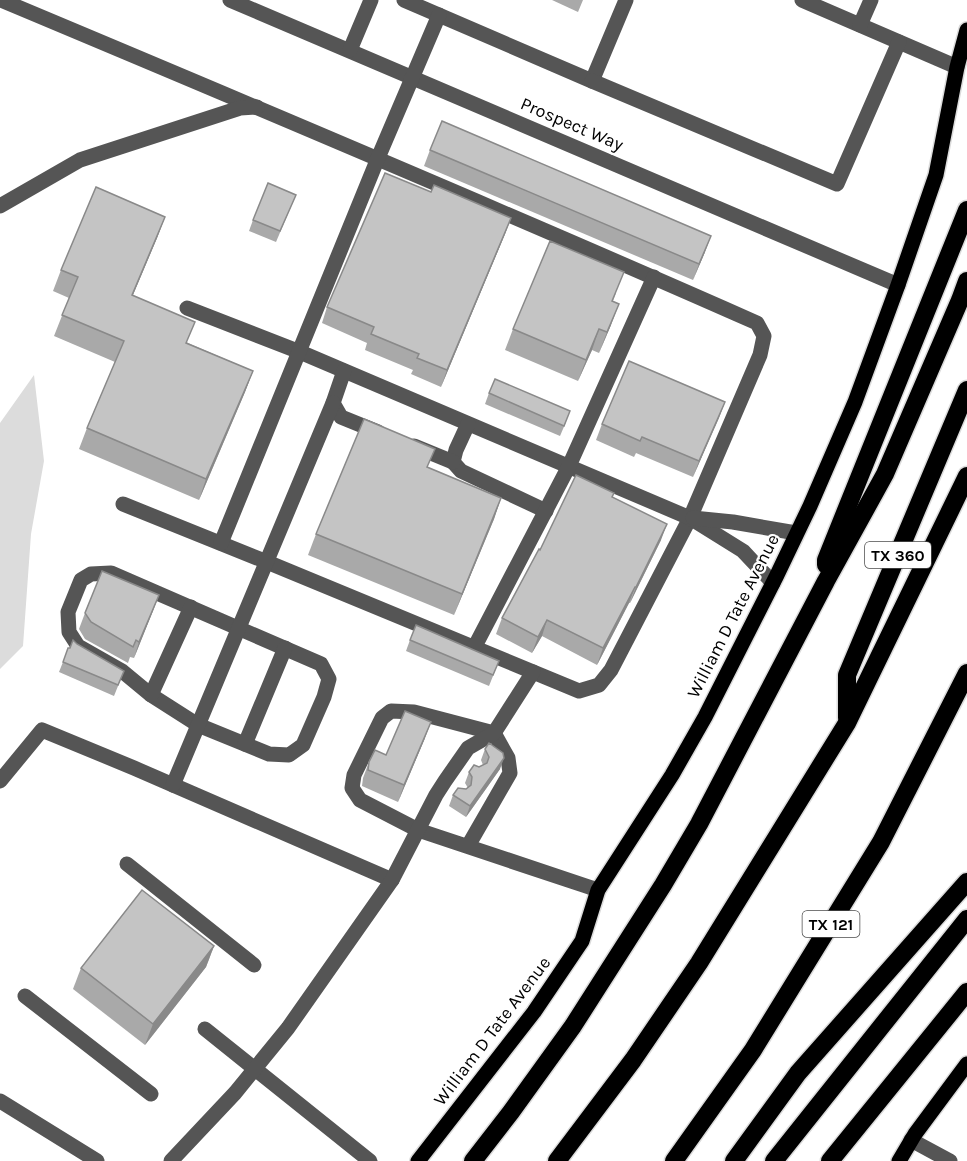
<svg xmlns="http://www.w3.org/2000/svg" width="967" height="1161" font-family="Karla,sans-serif">
<rect width="100%" height="100%" fill="#fff"/>
<!-- green -->
<path fill="#dcdcdc" d="M34,375L44,461L31,534L23,646L0,669V423Z"/>
<g fill="none" stroke-linecap="round" stroke-linejoin="round">
<defs>
<g id="major">
<path d="M418,1161L534,1012L582,941L598,890L672,775L705,717L777,575L810,506L855,402L898,285L936,175L957,67L967,30"/>
<path d="M899,1161L915,1134L967,1064"/>
</g>
<g id="highway">
<path d="M826,565V560L967,210"/>
<path d="M847,718V675L967,390"/>
<path d="M473,1161L511,1112L573,1026L663,885L699,824L826,581L885,474L960,300L967,281"/>
<path d="M557,1161L633,1060L699,963L847,723L967,476"/>
<path d="M674,1161L753,1050L881,842L967,673"/>
<path d="M734,1161L798,1073L967,882"/>
<path d="M774,1161L967,919"/>
<path d="M830,1161L967,992"/>
</g>
</defs>
<!-- major casing -->
<use href="#major" stroke="#dbdbdb" stroke-width="18"/>
<!-- highway casing -->
<use href="#highway" stroke="#dbdbdb" stroke-width="21"/>
<!-- minor -->
<g stroke="#555" stroke-width="15">
<path d="M1,0C254,106 506,212 757,323L764,336L760,355L690,518L611,670L599,685L579,691L267,562L123,504"/>
<path d="M230,0L898,285"/>
<path d="M404,0L592,81L626,0"/>
<path d="M802,0L957,67"/>
<path d="M860,25L871,0"/>
<path d="M350,50L371,0"/>
<path d="M592,81L837,184L899,42"/>
<path d="M0,206L80,160L240,108L257,107"/>
<path d="M187,308L300,352L690,518L743,551L773,583"/>
<path d="M344,371L333,403L341,417L378,432"/>
<path d="M468,424L456,450L453,462L461,471L546,511"/>
<path d="M414,446L453,462"/>
<path d="M693,518L733,522L796,533"/>
<path d="M221,543L378,158L439,15"/>
<path d="M111,573L321,664L329,679L324,697L303,745L289,755L269,754L198,725L151,695L122,671L78,646L69,632L68,612L81,580L91,574Z"/>
<path d="M474,648L569,466L654,277"/>
<path d="M151,695L191,607"/>
<path d="M245,744L285,648"/>
<path d="M0,781L42,730L134,768L392,880"/>
<path d="M173,785L333,403"/>
<path d="M468,846L510,773L508,758L494,733L414,712L391,711L382,718L354,775L352,788L360,800L418,830L598,890"/>
<path d="M127,864L254,965"/>
<path d="M25,996L151,1094"/>
<path d="M205,1029L370,1161"/>
<path d="M0,1101L97,1161"/>
<path d="M911,1140L950,1161"/>
<path d="M171,1161L235,1093L288,1028L392,880L436,795L445,781L468,748L494,733L533,672"/>
</g>
<!-- major -->
<use href="#major" stroke="#000" stroke-width="15"/>
<!-- highway -->
<use href="#highway" stroke="#000" stroke-width="18"/>
</g>
<!-- wall -->
<g fill="#a9a9a9">
<path d="M552,0H583L578,12Z"/>
<path d="M430,150L705,252L693,280L424,166Z"/>
<path d="M431,192L511,218L505,234L441,387L411,374L413,370L365,350L367,343L322,323L327,307Z"/>
<path d="M296,195L276,242L249,231L253,220Z"/>
<path d="M165,217L157,238L133,295L188,343L253,371L245,392L199,500L79,449L87,428L115,362L54,336L69,298L53,291L61,270Z"/>
<path d="M616,293L613,301L611,325L599,353L592,350L578,381L505,350L513,329Z"/>
<path d="M489,393L566,422L560,436L485,404Z"/>
<path d="M725,402L693,477L636,453L634,457L596,440L602,424Z"/>
<path d="M612,497L661,540L630,603H629L597,665L542,636L532,653L496,634L502,618L540,550Z"/>
<path d="M501,498L494,519L454,615L308,555L316,534Z"/>
<path d="M159,595L134,658L130,657L128,663L85,639L79,629L85,613Z"/>
<path d="M410,640L499,661L489,686L406,651Z"/>
<path d="M77,644L124,671L114,696L59,672L63,662L70,648Z"/>
<path d="M425,738L398,802L362,786L363,778L369,762Z"/>
<path d="M485,749L500,769L466,817L449,806L453,795L468,788L465,783L469,772L483,765L481,760Z"/>
<path d="M214,946L206,967L145,1045L73,989L81,968Z"/>
</g>
<!-- shaded-wall -->
<g fill="#898989">
<path d="M165,217L157,238L124,316L132,295Z"/>
<path d="M511,218L505,234L441,387L447,370Z"/>
<path d="M711,236L705,252L693,280L699,264Z"/>
<path d="M619,304L611,325L599,353L607,332Z"/>
<path d="M599,329L592,350L578,381L586,360Z"/>
<path d="M253,371L245,392L199,500L206,479Z"/>
<path d="M725,402L719,418L693,477L699,461Z"/>
<path d="M501,498L494,519L454,615L462,594Z"/>
<path d="M667,524L661,540L630,603L636,587Z"/>
<path d="M635,587L629,603L597,665L603,648Z"/>
<path d="M159,595L153,611L134,658L139,642Z"/>
<path d="M547,620L542,636L532,653L538,637Z"/>
<path d="M431,722L425,738L398,802L404,785Z"/>
<path d="M504,758L500,769L466,817L470,806Z"/>
<path d="M214,946L206,967L145,1045L153,1024Z"/>
</g>
<!-- building -->
<g fill="#c4c4c4" stroke="#898989" stroke-width="1.5">
<path d="M442,121L711,236L699,264L430,150Z"/>
<path d="M385,173L431,192L434,185L511,218L447,370L417,358L419,354L371,334L374,327L327,307Z"/>
<path d="M268,183L296,195L280,231L253,220Z"/>
<path d="M96,187L165,217L132,295L195,322L186,343L253,371L206,479L87,428L124,341L62,315L78,277L61,270Z"/>
<path d="M550,241L624,272L612,301L619,304L607,332L599,329L586,360L513,329Z"/>
<path d="M629,361L725,402L699,461L642,437L640,441L602,424Z"/>
<path d="M495,379L570,411L564,426L489,393Z"/>
<path d="M364,419L435,449L427,467L501,498L462,594L316,534Z"/>
<path d="M576,475L614,493L612,497L667,524L636,587H635L603,648L547,620L538,637L502,618L539,549L540,550Z"/>
<path d="M102,571L159,595L139,642L136,640L133,647L91,622L85,613Z"/>
<path d="M416,625L499,661L493,675L410,640Z"/>
<path d="M73,640L77,644L124,671L118,685L63,662L68,648H70Z"/>
<path d="M405,711L431,722L404,785L368,770L369,762L375,750L386,755Z"/>
<path d="M489,743L503,753L504,758L470,806L453,795L458,788L466,789L471,785L472,777L469,772L474,765L479,767L487,763L489,757L485,749Z"/>
<path d="M142,890L214,946L153,1024L81,968Z"/>
</g>
<g text-anchor="middle" stroke-width="4.5" stroke-linejoin="round" paint-order="stroke">
<!-- shield labels -->
<g fill="#fff" stroke="#4c4c4c" stroke-width="1.5">
<rect x="865" y="542" width="66" height="26" rx="4.5"/>
<rect x="802.5" y="911" width="57" height="26" rx="4.5"/>
</g>
<g font-size="16" font-weight="bold" fill="#000">
<text x="898" y="561">TX 360</text>
<text x="831" y="930">TX 121</text>
</g>
<!-- street labels -->
<g font-size="18" fill="#000" stroke="#fff">
<text transform="translate(572 124) rotate(23)" y="6">Prospect Way</text>
<text transform="translate(733 616) rotate(-63)" y="6">William D Tate Avenue</text>
<text transform="translate(492 1031) rotate(-53)" y="6">William D Tate Avenue</text>
</g>
</g>
</svg>
